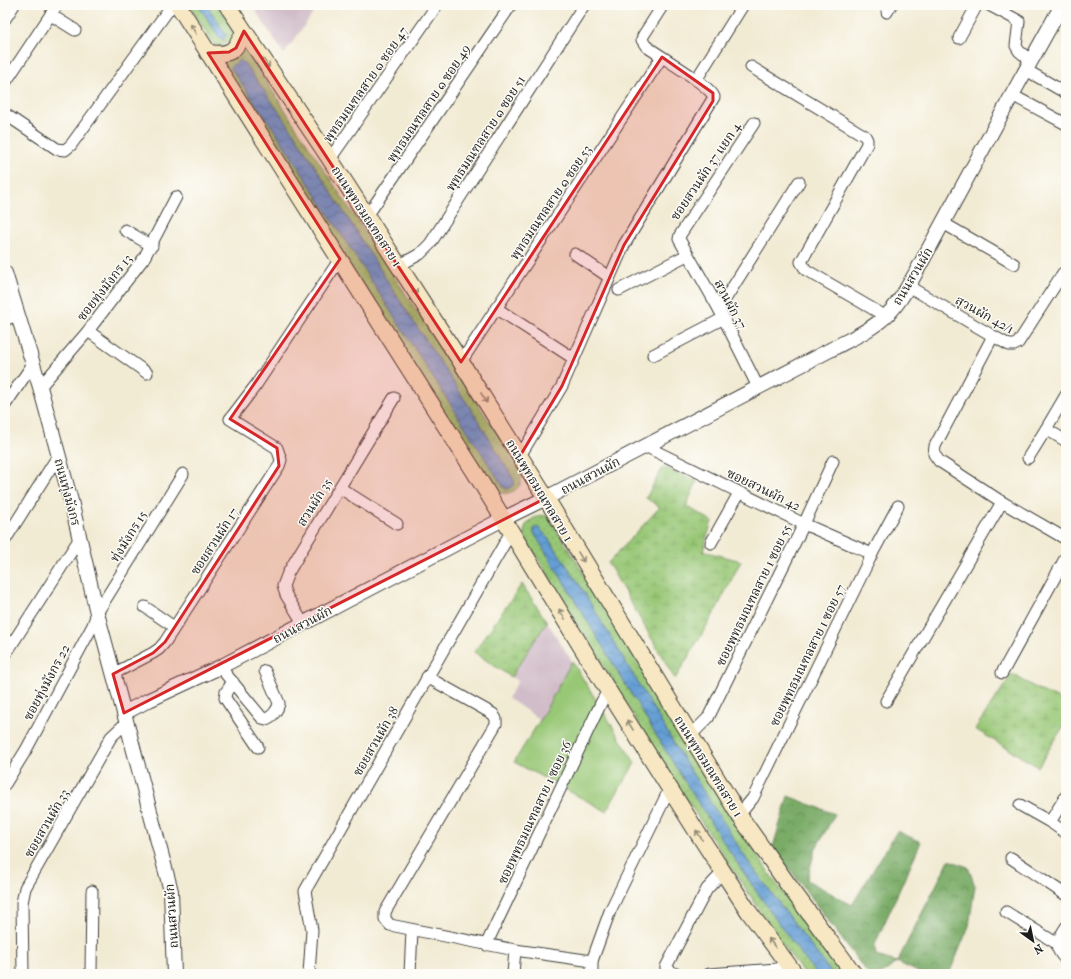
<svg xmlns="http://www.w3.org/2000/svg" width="1071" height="979" font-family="'IM FELL French Canon','Noto Serif Thai',serif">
<defs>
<pattern id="grass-dots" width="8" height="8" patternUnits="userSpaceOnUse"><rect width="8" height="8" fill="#98c776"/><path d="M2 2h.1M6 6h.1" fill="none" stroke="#82aa66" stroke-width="1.8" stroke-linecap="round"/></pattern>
<pattern id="forest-crowns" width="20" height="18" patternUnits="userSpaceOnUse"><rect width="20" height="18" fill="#7aac67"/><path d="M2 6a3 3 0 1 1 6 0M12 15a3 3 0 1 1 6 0" fill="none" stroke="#638b54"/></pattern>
<pattern id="wetland-marsh" width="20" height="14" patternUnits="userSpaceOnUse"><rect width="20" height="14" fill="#98c776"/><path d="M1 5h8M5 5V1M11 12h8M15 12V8" fill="none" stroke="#82aa66"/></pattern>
<pattern id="water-waves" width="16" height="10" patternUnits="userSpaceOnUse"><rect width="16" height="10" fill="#659ed4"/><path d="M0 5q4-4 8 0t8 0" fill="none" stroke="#5280ab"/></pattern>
</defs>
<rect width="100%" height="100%" fill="#fdfcf7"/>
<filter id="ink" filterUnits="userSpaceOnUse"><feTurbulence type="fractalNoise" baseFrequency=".025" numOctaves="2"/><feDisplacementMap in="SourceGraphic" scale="8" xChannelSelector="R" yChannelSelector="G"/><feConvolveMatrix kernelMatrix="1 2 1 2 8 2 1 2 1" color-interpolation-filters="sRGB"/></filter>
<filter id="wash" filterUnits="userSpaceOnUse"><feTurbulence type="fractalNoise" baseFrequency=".012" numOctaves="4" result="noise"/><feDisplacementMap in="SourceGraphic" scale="16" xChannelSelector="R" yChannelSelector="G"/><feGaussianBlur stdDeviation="0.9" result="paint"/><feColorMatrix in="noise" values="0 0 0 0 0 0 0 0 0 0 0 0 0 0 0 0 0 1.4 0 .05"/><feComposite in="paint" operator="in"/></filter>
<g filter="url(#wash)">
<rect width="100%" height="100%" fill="#f2ebd4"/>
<!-- industrial -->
<g fill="#d1bdc9">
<path d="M252,5H319L284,54Z"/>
<path d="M547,622L572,661L540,720L508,698L518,681L511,677Z"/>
</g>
<!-- grass -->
<g fill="url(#grass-dots)" stroke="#5a7249" fill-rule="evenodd">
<path d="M189,5H198L219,37L226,35L207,5H218L235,32L232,39L220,46H215Z"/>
<path d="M243,46L522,471C523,489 513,495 496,493L219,61ZM244,63L292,130L393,290L476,417L514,480L508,489L504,487L277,134L231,67Z"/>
<path d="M541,515L547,516L554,525L697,760L748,841L773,879L845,974H832L747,860L685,762L579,584L551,542L542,531L537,527L534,529V533C625,681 711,835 816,974H804L778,938L665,767L524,536C523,523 531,519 541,515Z"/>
</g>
<!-- forest -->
<path fill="url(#forest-crowns)" stroke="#4b6442" d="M788,796L835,814L815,850L807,880L852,905L897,831L921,842L875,944L876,956L897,962L949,860L968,867L975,886L969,926L949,974H922L897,962L882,974H868L773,847Z"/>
<!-- wetland -->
<g fill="url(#wetland-marsh)" stroke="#5a7249">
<path d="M663,467L697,481L686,506L712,521L703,551L741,561L715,612L675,679L608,563L660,507L646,498Z"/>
<path d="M522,584L547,622L511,677L474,652Z"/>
<path d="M1012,674L1041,691L1066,702V722L1038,767L975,729Z"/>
</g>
<!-- park -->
<path fill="#98c776" stroke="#5a7249" d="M572,661L635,763L606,811L514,762L540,720Z"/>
<!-- water -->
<g fill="url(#water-waves)" stroke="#405d78">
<path d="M198,5H207L226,35L223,40L219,37Z"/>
<path d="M240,60L244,63L292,130L393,290L476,417L514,480V485L508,489L504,488L277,134L230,67Z"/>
<path d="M537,527L542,531L551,542L579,584L685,762L747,860L832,974H816C711,836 625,681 534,533V529Z"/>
</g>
</g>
<g filter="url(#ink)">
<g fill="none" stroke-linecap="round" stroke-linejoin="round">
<defs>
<g id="minor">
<path d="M989,5L1019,21L1016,46L1019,51L1031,61"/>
<path d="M887,12L891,5"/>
<path d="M51,15L75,30"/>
<path d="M5,19L14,5"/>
<path d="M959,38L977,5"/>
<path d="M751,67L865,136L867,140V144L801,262L806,270L885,316"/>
<path d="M1026,70L1066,93"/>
<path d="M696,80L743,5"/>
<path d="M5,83L57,5"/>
<path d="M1012,95L1066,124"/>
<path d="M5,114L57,149L65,150L71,145L172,5"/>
<path d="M754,123L680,235L679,239L719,309L758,387"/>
<path d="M330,159L437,5"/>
<path d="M367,216L511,5"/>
<path d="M943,223L1014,264"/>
<path d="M125,230L152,246"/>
<path d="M575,254L609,277"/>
<path d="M398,266L420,254L430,244L584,5"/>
<path d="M908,286L993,336L1009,345H1014L1018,343L1063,273"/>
<path d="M619,290L687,255"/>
<path d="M496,308L573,358"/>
<path d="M719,309L799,182"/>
<path d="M5,320L18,314"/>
<path d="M88,331L147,373"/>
<path d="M993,336L935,446L934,454L939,461L1002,502L1066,539"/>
<path d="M653,355L724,318"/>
<path d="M461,362L662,57"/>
<path d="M40,387L88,331L144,258L176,197"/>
<path d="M5,405L33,364"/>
<path d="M1046,429L1066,441"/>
<path d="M645,446L804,524L872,554"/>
<path d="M520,456L562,386L624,245L714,97C709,84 659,56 646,46L642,40L643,36L663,5"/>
<path d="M1028,458L1046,429L1066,395"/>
<path d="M340,488L397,524"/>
<path d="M5,540L58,456"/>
<path d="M711,543L739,493"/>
<path d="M145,607L174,627"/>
<path d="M303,623L286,595L283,586L288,573L301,551L394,398"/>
<path d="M5,655L80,538"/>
<path d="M220,667L262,718L266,719C272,717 278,710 279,703L265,671"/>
<path d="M1002,673L1066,557"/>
<path d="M113,674L153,653L159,649L165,642L279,466L281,460L277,448L230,419L256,385L340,259"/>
<path d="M427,677L493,714L496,719V724L385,912V919L390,925L515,950L592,961"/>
<path d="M233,682L226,692L225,698L258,747"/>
<path d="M886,701L1002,502"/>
<path d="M690,736L708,718L804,524L833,461"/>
<path d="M5,784L26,750L93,625L97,613L183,474"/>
<path d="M1066,796L1050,822L1066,833"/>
<path d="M1020,805L1050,822"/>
<path d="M739,815L753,798L872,554L898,506"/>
<path d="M1011,858L1066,895"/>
<path d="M1006,912L1056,943"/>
<path d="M1066,927C1057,942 1052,946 1066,960"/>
<path d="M486,945L602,701L608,691"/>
<path d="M23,974L22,903L25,888L111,737L127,722"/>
<path d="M91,974L92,891"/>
<path d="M309,974L312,930L305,891L511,532"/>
<path d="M410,974L412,930"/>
<path d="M513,974L515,950"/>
<path d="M592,974V961L610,911L670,788"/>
<path d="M676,974L670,971L666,967L707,889L723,872"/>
<path d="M709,974L777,969L787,963"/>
</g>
<g id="tertiary">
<path d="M5,273L40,387L71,501L97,613L124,713"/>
<path d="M174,974L171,891L124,713L149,700L220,667L503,519L546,498L830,350C848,340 870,331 886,316C898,305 906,290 914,276L1012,95L1062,5"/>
</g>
<g id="secondary">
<path d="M178,5L474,471L604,684L697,832L749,912L795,974"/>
<path d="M227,5L330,159L461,362L546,498L739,815L787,883L854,974"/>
<path d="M208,53C230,56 236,51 244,31"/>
</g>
</defs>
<!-- minor casing -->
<use href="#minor" stroke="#3c3b38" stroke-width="13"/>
<!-- tertiary casing -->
<use href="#tertiary" stroke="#3c3b38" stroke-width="16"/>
<!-- secondary casing -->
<use href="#secondary" stroke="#3c3b38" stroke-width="18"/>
<!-- minor -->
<use href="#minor" stroke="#fff" stroke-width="11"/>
<!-- tertiary -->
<use href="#tertiary" stroke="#fff" stroke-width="14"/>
<!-- secondary -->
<use href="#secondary" stroke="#f7e8c3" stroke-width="16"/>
</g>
<!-- one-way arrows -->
<defs><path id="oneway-shaft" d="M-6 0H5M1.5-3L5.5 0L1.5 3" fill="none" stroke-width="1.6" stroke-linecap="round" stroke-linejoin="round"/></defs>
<g stroke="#948c78">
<use href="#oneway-shaft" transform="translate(193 29) rotate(-122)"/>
<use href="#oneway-shaft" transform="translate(266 63) rotate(56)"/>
<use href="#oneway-shaft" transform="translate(414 289) rotate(57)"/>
<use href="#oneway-shaft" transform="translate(484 398) rotate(58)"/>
<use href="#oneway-shaft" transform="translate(581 557) rotate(59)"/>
<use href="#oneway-shaft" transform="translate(562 614) rotate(-122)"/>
<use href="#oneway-shaft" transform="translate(630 725) rotate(-122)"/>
<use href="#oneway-shaft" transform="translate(699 835) rotate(-123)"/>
<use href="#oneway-shaft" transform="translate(772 943) rotate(-127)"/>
</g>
</g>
<!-- marked area -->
<path fill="#d62828" fill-opacity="0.2" stroke="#d62828" stroke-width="3" stroke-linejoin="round" d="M244,31L461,362L662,57L713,93V101L624,245L562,386L520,456L546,498L124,713L113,674L153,653L165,642L279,466L277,448L230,419L340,259L208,53L229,52L236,48Z"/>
<g text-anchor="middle" stroke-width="3" stroke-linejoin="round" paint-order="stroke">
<!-- street labels -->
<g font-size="13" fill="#1c1c1c" stroke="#fdfcf7">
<text transform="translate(365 84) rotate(-55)" y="5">พุทธมณฑลสาย ๑ ซอย 47</text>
<text transform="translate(428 103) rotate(-56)" y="5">พุทธมณฑลสาย ๑ ซอย 49</text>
<text transform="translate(485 133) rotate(-57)" y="5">พุทธมณฑลสาย ๑ ซอย 51</text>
<text transform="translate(705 171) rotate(-56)" y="5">ซอยสวนผัก 37 แยก 4</text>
<text transform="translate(550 202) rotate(-56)" y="5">พุทธมณฑลสาย ๑ ซอย 53</text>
<text transform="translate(367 216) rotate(57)" y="5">ถนนพุทธมณฑลสาย 1</text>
<text transform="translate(912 276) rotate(-59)" y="5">ถนนสวนผัก</text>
<text transform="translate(104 287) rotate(-52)" y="5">ซอยทุ่งมังกร 13</text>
<text transform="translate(731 304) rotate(62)" y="5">สวนผัก 37</text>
<text transform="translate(985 314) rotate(29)" y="5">สุวนผัก 42/1</text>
<text transform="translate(590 475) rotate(-28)" y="5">ถนนสวนผัก</text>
<text transform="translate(764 489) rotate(26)" y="5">ซอยสวนผัก 42</text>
<text transform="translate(540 490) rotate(59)" y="5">ถนนพุทธมณฑลสาย 1</text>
<text transform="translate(68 492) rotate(75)" y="5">ถนนทุ่งมังกร</text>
<text transform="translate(314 502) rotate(-58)" y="5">สวนผัก 35</text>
<text transform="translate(128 536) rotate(-58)" y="5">ทุ่งมังกร 15</text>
<text transform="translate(214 541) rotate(-57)" y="5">ซอยสวนผัก 17</text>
<text transform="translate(753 595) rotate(-64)" y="5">ซอยพุทธมณฑลสาย 1 ซอย 55</text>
<text transform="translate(302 624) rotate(-28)" y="5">ถนนสวนผัก</text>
<text transform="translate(807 655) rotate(-64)" y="5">ซอยพุทธมณฑลสาย 1 ซอย 57</text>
<text transform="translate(46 682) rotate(-62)" y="5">ซอยทุ่งมังกร 22</text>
<text transform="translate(375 741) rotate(-60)" y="5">ซอยสวนผัก 38</text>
<text transform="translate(709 766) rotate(58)" y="5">ถนนพุทธมณฑลสาย 1</text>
<text transform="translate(534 812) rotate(-65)" y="5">ซอยพุทธมณฑลสาย 1 ซอย 36</text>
<text transform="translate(46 823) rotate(-60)" y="5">ซอยสวนผัก 33</text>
<text transform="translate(171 916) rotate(-94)" y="5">ถนนสวนผัก</text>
</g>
</g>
<!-- margin -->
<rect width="1071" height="979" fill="none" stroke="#fdfcf7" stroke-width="20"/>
<!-- north arrow -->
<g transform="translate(1033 941) rotate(147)" stroke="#fdfcf7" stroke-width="3" paint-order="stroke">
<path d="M0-3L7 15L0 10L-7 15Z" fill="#1c1c1c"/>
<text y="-6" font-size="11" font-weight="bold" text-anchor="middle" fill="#1c1c1c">N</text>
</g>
</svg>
